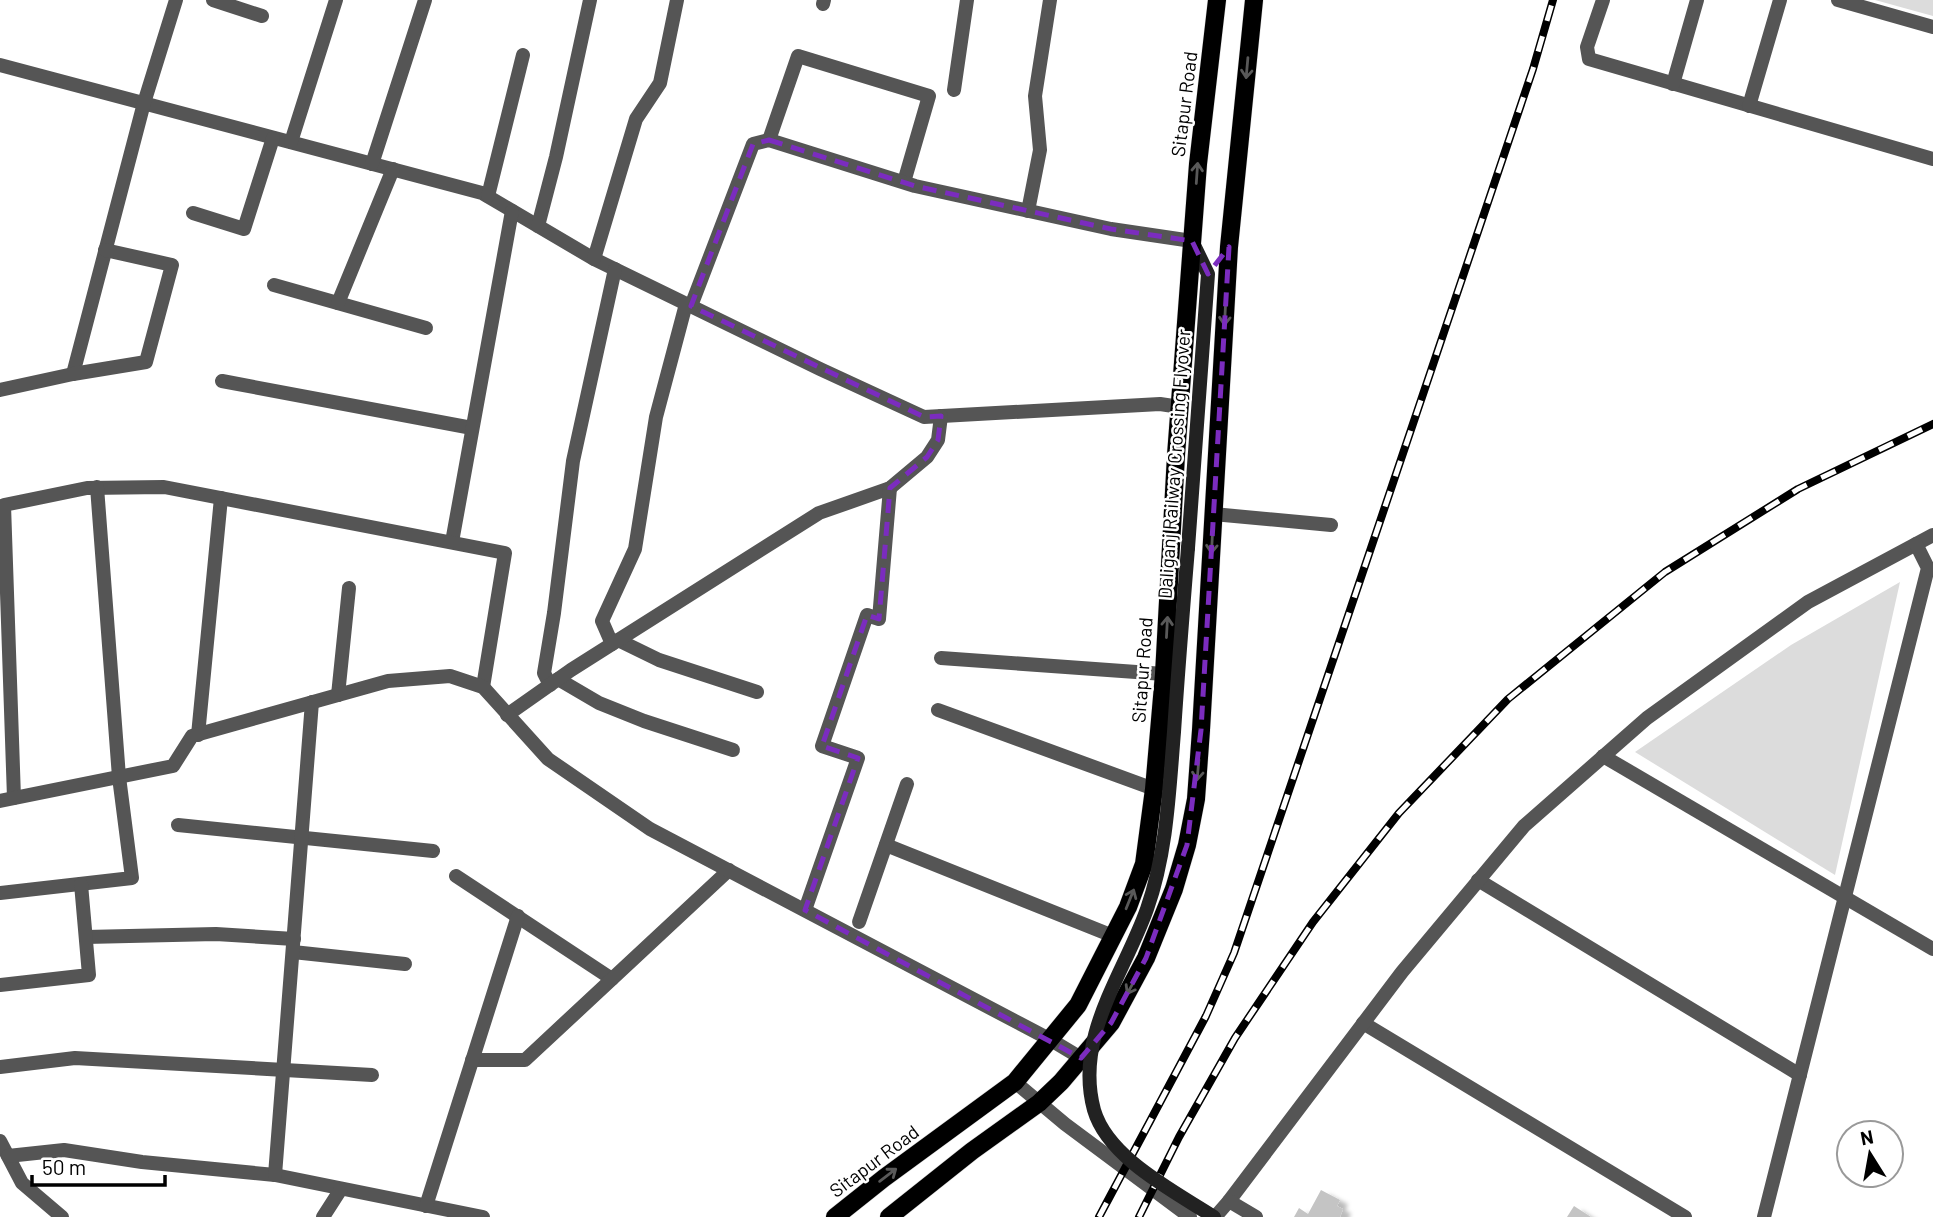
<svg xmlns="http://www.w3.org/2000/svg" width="1933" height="1217" font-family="Barlow,sans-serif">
<defs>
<filter id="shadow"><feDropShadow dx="8" dy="4.5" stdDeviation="2" flood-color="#0004"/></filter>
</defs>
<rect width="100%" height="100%" fill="#fff"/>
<!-- green -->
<g fill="#dcdcdc">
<path d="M1875,0H1933V16Z"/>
<path d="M1900,582L1835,875L1635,752L1791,645Z"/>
</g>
<!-- building -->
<g fill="#c4c4c4" filter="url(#shadow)">
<path d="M1321,1190L1340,1200L1337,1206L1343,1209L1340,1217H1294L1299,1208L1308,1214Z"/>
<path d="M1574,1206L1591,1217H1567Z"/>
</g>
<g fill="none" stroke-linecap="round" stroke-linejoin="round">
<defs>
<g id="primary">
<path d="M835,1217L884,1178L1015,1082L1078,1005L1128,907L1144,864L1154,789L1164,674L1176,455L1198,164L1217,0"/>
<path d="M889,1217L972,1151L1039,1103L1061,1082L1111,1023L1146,958L1174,889L1187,845L1196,799L1201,730L1229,247L1254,0"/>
</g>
</defs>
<!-- primary casing -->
<use href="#primary" stroke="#dbdbdb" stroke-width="19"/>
<!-- minor -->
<g stroke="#555" stroke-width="14">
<path d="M213,0L262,16"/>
<path d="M1603,0L1587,47L1589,59L1933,159"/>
<path d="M1838,0L1933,27"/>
<path d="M823,4L824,0"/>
<path d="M0,65L482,193L594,259L820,369L924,417L1160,404L1180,407"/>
<path d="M1673,84L1697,0"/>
<path d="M954,90L967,0"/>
<path d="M1749,106L1780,0"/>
<path d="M769,140L798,56L929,96L904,182"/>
<path d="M291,142L336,0"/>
<path d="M372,164L425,0"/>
<path d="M488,196L523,55"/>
<path d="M1028,211L1040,150L1035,96L1050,0"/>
<path d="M193,213L244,229L273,138"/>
<path d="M538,226L556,157L590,0"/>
<path d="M594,259L636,119L660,83L677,0"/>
<path d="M274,285L426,328"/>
<path d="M338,303L393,169"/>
<path d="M691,306L753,144L769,140L915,186L1111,229L1192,241"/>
<path d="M73,374L144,103L176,0"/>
<path d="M222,381L472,428"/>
<path d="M0,390L73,374L146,362L172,265L105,250"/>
<path d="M1213,514L1331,525"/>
<path d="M452,542L512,211"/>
<path d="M618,640L659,660L757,692"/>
<path d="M612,644L602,621L635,549L656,417L686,304"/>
<path d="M941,658L1164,674"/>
<path d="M558,679L599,703L644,721L733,750"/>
<path d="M550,685L544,673L554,613L573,461L615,269"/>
<path d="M338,695L349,588"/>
<path d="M938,710L1154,789"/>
<path d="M507,715L571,670L819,513L890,488L927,457L938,440L941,416"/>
<path d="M198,735L221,498"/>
<path d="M1603,756L1933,949"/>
<path d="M14,798L4,505L87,488L164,487L505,553L483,687"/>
<path d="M178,825L433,851"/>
<path d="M886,845L1113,936"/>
<path d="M456,876L612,979"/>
<path d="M1478,880L1800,1075"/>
<path d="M0,893L132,878L119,777L97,487"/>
<path d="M805,910L858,758L822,746L867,615L879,619L890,488"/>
<path d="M859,922L907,784"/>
<path d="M86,937L216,934L294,939"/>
<path d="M293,952L405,964"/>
<path d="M0,985L89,975L81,884"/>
<path d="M1363,1023L1685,1217"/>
<path d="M472,1060H525L729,870"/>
<path d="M0,1067L75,1058L372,1075"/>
<path d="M0,1141L22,1183L62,1217"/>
<path d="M8,1156L64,1150L142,1162L275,1175L483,1217"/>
<path d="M275,1175L312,702"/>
<path d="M1229,1201L1402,972L1524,826L1647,718L1808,602L1933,535"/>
<path d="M426,1206L518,916"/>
<path d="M323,1217L341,1189"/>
<path d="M1764,1217L1928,568L1916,544"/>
</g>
<!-- tertiary -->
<g stroke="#555" stroke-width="14">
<path d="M0,801L173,766L192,736L388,681L450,676L483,687L548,759L650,829L1051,1040L1081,1058"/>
<path d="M1015,1082L1065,1124L1190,1217"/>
<path d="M1215,1217L1229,1201L1256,1217"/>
</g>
<!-- secondary -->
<path stroke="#222" stroke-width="14" d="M1188,548L1208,274L1193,243"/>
<!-- primary -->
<use href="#primary" stroke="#000" stroke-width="18"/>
<defs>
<g id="rail">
<path d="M1099,1217L1206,1016L1234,953L1533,69L1553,0"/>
<path d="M1139,1217L1179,1137L1235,1038L1313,922L1399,813L1508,699L1665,572L1798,489L1933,424"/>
</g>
</defs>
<!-- rail casing -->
<use href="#rail" stroke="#000" stroke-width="8"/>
<!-- rail -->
<use href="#rail" stroke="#fff" stroke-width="5" stroke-dasharray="16" stroke-linecap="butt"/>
<!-- secondary-bridge -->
<path stroke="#222" stroke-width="14" d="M1188,548C1183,609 1178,671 1174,732C1169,792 1167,852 1147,909C1124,974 1074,1037 1094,1110C1108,1158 1174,1191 1214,1217"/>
</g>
<!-- one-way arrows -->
<defs><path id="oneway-shaft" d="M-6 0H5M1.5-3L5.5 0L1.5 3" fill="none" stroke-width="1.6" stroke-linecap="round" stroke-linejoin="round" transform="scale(1.75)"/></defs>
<g stroke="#595959">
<use href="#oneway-shaft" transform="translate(1247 68) rotate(95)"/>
<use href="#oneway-shaft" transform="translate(1197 173) rotate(-86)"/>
<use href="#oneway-shaft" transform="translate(1225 315) rotate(93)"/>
<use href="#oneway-shaft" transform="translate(1212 543) rotate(93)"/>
<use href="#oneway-shaft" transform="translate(1167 627) rotate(-87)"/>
<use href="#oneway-shaft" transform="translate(1198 770) rotate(95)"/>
<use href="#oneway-shaft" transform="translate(1130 899) rotate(-68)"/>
<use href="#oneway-shaft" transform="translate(1132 985) rotate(119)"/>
<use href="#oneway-shaft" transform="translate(888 1175) rotate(-37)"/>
</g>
<!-- marked area -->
<path fill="none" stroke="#7b2cbf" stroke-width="5" stroke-dasharray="14 9" stroke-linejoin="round" d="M769,140L915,186L1111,229L1192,241L1208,274L1229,247L1201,730L1187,845L1146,958L1111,1023L1081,1058L805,910L858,758L822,746L867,615L879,619L890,488L927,457L938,440L941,416L924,417L691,306L753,144Z"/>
<g text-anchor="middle" stroke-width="5" stroke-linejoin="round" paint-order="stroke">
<!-- street labels -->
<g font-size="19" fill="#000" stroke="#fff">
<text transform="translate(1184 104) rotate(-83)" y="7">Sitapur Road</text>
<text transform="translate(1174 464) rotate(-86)" y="7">Daliganj Railway Crossing Flyover</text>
<text transform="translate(1142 670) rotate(-86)" y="7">Sitapur Road</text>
<text transform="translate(874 1161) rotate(-37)" y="7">Sitapur Road</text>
</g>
</g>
<!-- north arrow -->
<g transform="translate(1870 1154) rotate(349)"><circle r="33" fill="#ffffff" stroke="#999999" stroke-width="2"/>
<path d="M0-5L12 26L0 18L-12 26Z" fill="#000000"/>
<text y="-10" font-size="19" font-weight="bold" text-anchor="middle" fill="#000000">N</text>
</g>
<!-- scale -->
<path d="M32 1175v10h133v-10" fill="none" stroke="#000000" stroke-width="3.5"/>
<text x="42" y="1175" font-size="21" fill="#000000" stroke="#ffffff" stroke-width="5" paint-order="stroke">50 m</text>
</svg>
